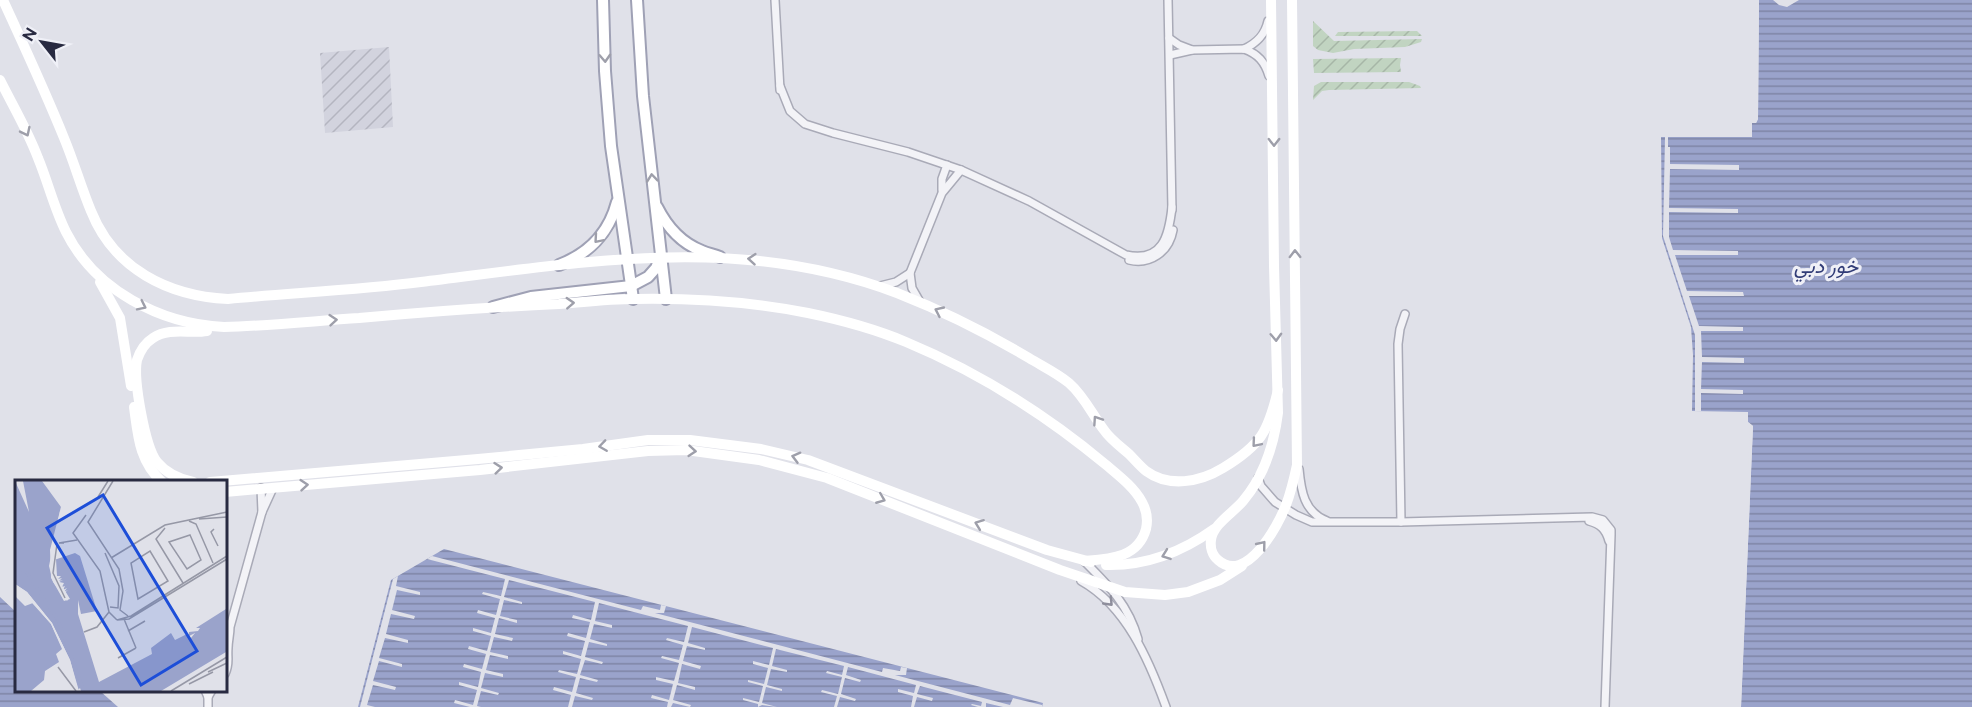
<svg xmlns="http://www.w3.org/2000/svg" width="1972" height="707" font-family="Raleway,Vazirmatn,sans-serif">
<defs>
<pattern id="industrial-furrows" width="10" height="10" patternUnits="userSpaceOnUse" patternTransform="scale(1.5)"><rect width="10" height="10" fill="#d2d3de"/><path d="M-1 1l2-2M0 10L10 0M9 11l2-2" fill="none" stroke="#b4b5c0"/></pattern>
<pattern id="garden-furrows" width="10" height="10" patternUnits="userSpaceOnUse" patternTransform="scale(1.5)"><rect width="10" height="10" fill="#c1d4c1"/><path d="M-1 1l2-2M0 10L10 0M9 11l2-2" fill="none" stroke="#a6b6a7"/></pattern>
<pattern id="water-rules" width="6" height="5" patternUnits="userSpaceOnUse" patternTransform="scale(1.5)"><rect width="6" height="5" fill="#9aa3cb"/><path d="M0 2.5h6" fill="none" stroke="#7e85a6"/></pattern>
</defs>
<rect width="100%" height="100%" fill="#e0e1e9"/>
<!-- industrial -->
<path fill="url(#industrial-furrows)" d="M389,47L393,127L325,133L320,53Z"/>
<!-- garden -->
<g fill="url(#garden-furrows)">
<path d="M1313,21L1334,41L1422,39L1421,42L1405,47L1354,49L1333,53L1318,50L1313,46Z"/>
<path d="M1417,31L1422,36H1335L1338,32Z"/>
<path d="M1401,58L1400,65L1401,72L1314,73L1313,59Z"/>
<path d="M1321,82H1409L1420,86L1421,88L1329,90L1322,91L1313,100L1314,86Z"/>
</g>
<!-- water -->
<g fill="url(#water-rules)">
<path d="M1759,0H1773L1779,5L1787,7L1799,0H1972V707H1741L1753,426L1748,422V412L1692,411L1693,355L1691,327L1662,238L1661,137H1752V123H1756L1758,119Z"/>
<path d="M444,549L1043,703L1042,707H358L391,580Z"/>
<path d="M0,597L16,612V690L100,691L118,707H0Z"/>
</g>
<!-- pier -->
<g fill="#e0e1e9">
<path d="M1756,0H1759L1758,119L1756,123H1752V120L1755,118Z"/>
<path d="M1665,137H1668V147H1670V164L1739,165V170L1670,169L1669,208L1738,209V213L1669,212V237L1673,250L1738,251V255H1675L1687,291L1743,292L1744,296H1689L1699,326L1743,327V331H1701L1702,357L1744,358V363L1702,362L1701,389L1743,390V394L1701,393V411H1695V335L1663,236Z"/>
<path d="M1748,422L1753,426L1741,707H1738L1750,427Z"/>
<path d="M432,556L641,610L643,606L660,610L661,605L666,606L664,613H655L882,672L883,668L900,671L901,667L907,668L906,675H895L1010,705L1013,698L1042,705V707H1003L986,703V707H978L971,705L972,704L981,706L982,702L920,686L917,694L933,698L932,701L917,697L914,707H911L913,696L898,692V689L914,693L916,685L848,667L846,675L861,680L860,682L845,678L841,694L856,699L855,701L840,697L837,707H834L837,696L821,692L822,690L838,694L842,677L826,673L827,671L842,675L844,666L776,649L772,666L787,670V672L771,669L767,685L782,689V691L766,687L762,703L777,707L762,705L758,707V704L743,700V698L759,702L763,686L748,682V680L764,684L768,668L753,664V661L769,665L773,648L692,627L688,643L705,648V650L687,646L683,661L701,666L700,669L682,664L678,683L695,687V690L677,685L673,700L691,705L690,707L673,703L671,707H667L668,702L651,698L652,695L669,700L673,684L656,680V677L674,681L679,663L661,658L662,656L679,660L683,645L666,640L667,638L684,642L688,626L599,603L595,621L612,625V628L594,624L590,639L607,644V646L589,642L585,657L603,662L602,664L585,660L580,675L598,680L597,682L580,678L576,693L593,698L592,700L575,696L572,707H568L571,695L553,690L554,687L572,692L576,677L558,672L559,670L577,674L581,659L563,654V651L581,656L585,641L567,636L568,633L586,638L590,622L572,618L573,615L591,620L595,602L509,580L504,597L522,602V604L504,600L500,616L517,620V623L499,618L495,634L513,638L512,641L494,637L490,652L508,656V659L490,655L486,670L503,674V677L485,673L481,688L499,693L498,695L481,691L477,706L481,707H470L454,703L455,700L473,705L477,690L459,685V682L478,687L481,672L463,667L464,664L482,669L486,654L468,649L469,646L487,651L491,636L473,631V628L491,633L495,618L477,613L478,610L496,615L500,599L482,594L483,592L501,596L505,579L427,559Z"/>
<path d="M398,576L396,586L420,592V595L397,590L392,610L415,616L414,619L391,614L386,634L408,640V643L385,638L379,658L402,664V667L379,661L373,681L396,687L395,690L373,685L367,705L375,707H360L393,579Z"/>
</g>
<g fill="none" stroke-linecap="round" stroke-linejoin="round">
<defs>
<g id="minor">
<path d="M775,0L780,90"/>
<path d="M1168,0L1172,210"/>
<path d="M1169,38L1179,45L1192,50L1244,49C1258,54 1265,62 1269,76"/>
<path d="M1244,49C1257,43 1265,35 1268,21"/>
<path d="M1170,55L1192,50"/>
<path d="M780,86L790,111L805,124L833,133L908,152L961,170L1029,201L1126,255C1163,263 1169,235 1172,207"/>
<path d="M942,190V179L947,165"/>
<path d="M1129,260C1150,265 1169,252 1173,230"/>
<path d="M880,286L896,282L910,273"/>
<path d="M920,302L912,288L910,273L942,193L961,170"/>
<path d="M1299,469C1301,491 1304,512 1327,521"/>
<path d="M1258,478L1261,486L1275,502L1296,515L1312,522H1401L1592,517L1603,520L1611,530V535L1605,707"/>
<path d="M261,488L262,512"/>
<path d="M1589,521C1600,524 1606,529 1609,541"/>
<path d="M1401,522L1398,344L1400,329L1405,314"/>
<path d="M1084,561C1109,586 1128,604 1138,639"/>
<path d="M1081,581C1126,606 1149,660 1166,707"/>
<path d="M225,674C230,663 227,659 228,648C228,641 230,635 230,627L262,512L273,488"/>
<path d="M205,690L208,697L212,690"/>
<path d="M208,697V707"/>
</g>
<g id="primary">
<path d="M603,0L605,71L611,146L633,299"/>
<path d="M637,0L643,96L666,299"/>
<path d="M657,207C667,227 681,243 702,251C708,254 714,254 720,257"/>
<path d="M559,265C588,254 609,233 617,202"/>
<path d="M493,307L531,297L631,286L648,277L656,268L660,258"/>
</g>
</defs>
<!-- minor casing -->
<use href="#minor" stroke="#a9aab7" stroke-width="10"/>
<!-- primary casing -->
<use href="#primary" stroke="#9fa1b5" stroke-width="14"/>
<!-- minor -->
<use href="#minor" stroke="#f3f3f7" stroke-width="7"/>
<!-- secondary -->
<g stroke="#fff" stroke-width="10">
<path d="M3,0C24,46 45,91 64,138C74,162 81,187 91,211C114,269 168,296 228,299C292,293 357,290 421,282C584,262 739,233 897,293C943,311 987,333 1029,358C1042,366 1057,373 1069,383C1084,396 1092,414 1104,430C1110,439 1121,447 1129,454C1135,460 1140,466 1146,471C1169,488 1200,482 1223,468C1261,445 1268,432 1278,390"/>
<path d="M1271,0L1274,266L1278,413C1274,445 1264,476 1243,501C1233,513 1213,524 1211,540C1210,547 1212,555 1218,560C1246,585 1278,526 1286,505C1291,492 1294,479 1297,465L1292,0"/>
<path d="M0,80C13,106 28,131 38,158C48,182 54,208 66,232C95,290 160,324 224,327C269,326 314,321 359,318C426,312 492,307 559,304C584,302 610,299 635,299C692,298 752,302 808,313C842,320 875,329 906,342C978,372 1046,415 1105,464C1118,475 1134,487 1142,502C1147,511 1148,520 1146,529C1138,558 1110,559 1084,561"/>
<path d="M100,282L120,318L131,386"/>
<path d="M134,407C138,436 139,461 162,482"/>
<path d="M193,482C179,479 166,473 157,462C145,447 133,379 137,360C140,351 145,343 153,338C170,327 189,334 207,331"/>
<path d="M210,482L478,459L583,449L648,440H690L761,449L808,460L1047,550L1091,562"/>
<path d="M225,492L480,470L648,451L686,450L759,460L827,478L1060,570L1125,592L1165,595L1188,592L1220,580L1242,566"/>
<path d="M1106,565C1146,566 1182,552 1214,529"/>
</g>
<!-- primary -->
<use href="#primary" stroke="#fff" stroke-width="10"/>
</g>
<!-- one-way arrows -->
<defs><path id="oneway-chevron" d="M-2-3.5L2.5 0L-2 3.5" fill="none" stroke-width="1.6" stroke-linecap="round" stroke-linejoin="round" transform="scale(1.5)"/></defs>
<g stroke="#9e9faa">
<use href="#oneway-chevron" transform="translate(605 58) rotate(87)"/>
<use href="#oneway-chevron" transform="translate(26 132) rotate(64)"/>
<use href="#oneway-chevron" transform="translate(1274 142) rotate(90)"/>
<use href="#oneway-chevron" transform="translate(652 178) rotate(-96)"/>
<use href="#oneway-chevron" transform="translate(598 239) rotate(131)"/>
<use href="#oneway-chevron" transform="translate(1295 254) rotate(-91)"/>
<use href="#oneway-chevron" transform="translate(752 259) rotate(-175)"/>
<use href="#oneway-chevron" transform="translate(570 303) rotate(-3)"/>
<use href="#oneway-chevron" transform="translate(142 306) rotate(26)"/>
<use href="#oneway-chevron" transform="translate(939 311) rotate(-155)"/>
<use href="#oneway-chevron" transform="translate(333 320) rotate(-5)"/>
<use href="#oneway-chevron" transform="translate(1276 337) rotate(88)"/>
<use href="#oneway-chevron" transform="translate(1097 420) rotate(-124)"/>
<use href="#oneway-chevron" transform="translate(1256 443) rotate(130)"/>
<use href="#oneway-chevron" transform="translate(603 446) rotate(172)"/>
<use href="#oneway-chevron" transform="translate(692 451) rotate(5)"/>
<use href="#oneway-chevron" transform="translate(796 457) rotate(-165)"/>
<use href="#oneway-chevron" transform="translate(498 468) rotate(-6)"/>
<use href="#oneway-chevron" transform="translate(304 485) rotate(-5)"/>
<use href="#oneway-chevron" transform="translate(881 499) rotate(22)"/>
<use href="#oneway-chevron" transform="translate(979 524) rotate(-159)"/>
<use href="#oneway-chevron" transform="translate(1262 545) rotate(-51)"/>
<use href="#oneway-chevron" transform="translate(1166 555) rotate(160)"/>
</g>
<use stroke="#8e8e9c" href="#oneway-chevron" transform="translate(1109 602) rotate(46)"/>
<g text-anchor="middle" stroke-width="6" stroke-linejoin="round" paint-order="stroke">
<!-- water labels -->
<g font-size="20" font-style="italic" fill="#313c77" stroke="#eff0f7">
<text x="1826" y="273">خور دبي</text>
</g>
</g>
<!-- overview -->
<g transform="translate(15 480)">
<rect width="212" height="212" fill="#e0e1e9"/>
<path d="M0,1L14,32L8,1H27L46,27L35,70L36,98L49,121L55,119L40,94L39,80L60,73L65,76L82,131L66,134L63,120V134L84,202L137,174L136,168L156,153L160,160L172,154L176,158L180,153L174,156V152L183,151L185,148H181L211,129V172L146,211H64L55,180L37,143L12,112L0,104ZM0,116L10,126L18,123L36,144L47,169L41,174L44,182L30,191L29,200L16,211H0Z" fill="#9aa3cb"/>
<path d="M46,26L37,87L42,106L52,120L41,101L38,81L41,79L42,96H46L43,99L47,98L44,101L48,100L44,102L49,103L47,107L50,106L48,110L52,108L49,112L53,110L48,114L54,118L52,121L38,102L34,86ZM0,104L12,112L37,143L55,180L63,210L65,208L66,211H62L53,180L36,144Z" fill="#e0e1e9"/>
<path fill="none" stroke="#9aa3cb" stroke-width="3" d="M0,84L12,93L43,140L69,211"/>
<path fill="none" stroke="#9698a6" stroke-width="1.5" d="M98,1L73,42L104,89L108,111L105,130L113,136M83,17L93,1M71,35L58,53L85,91L94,132L102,140M184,39L212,37M174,41L181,44L198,83M150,48L141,59L168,103M199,49L196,52L203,66M175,55L186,80L172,89L154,62ZM49,63H44L62,60M42,64L38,93L50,118M135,71L153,101L123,119L116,83ZM90,73L104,106L103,128L95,127M212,76L116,136L102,140L114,139L212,79M96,78L150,45L212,32M109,139L121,168M113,151L130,141M69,152L82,147L94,132M103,178L121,168M43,187L61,211M193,192L212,183M174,204L198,192M156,211L212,177"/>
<path fill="#1d4ed8" fill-opacity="0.15" stroke="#1d4ed8" stroke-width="3" d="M88,15L182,171L126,205L32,48Z"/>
<rect width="212" height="212" fill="none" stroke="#282a41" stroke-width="3"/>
</g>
<!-- north arrow -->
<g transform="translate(42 42) rotate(301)" stroke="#eff0f7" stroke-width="4.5" paint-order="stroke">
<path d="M0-4.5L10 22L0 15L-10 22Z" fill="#282a41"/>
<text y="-9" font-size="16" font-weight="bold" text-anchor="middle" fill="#282a41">N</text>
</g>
</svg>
